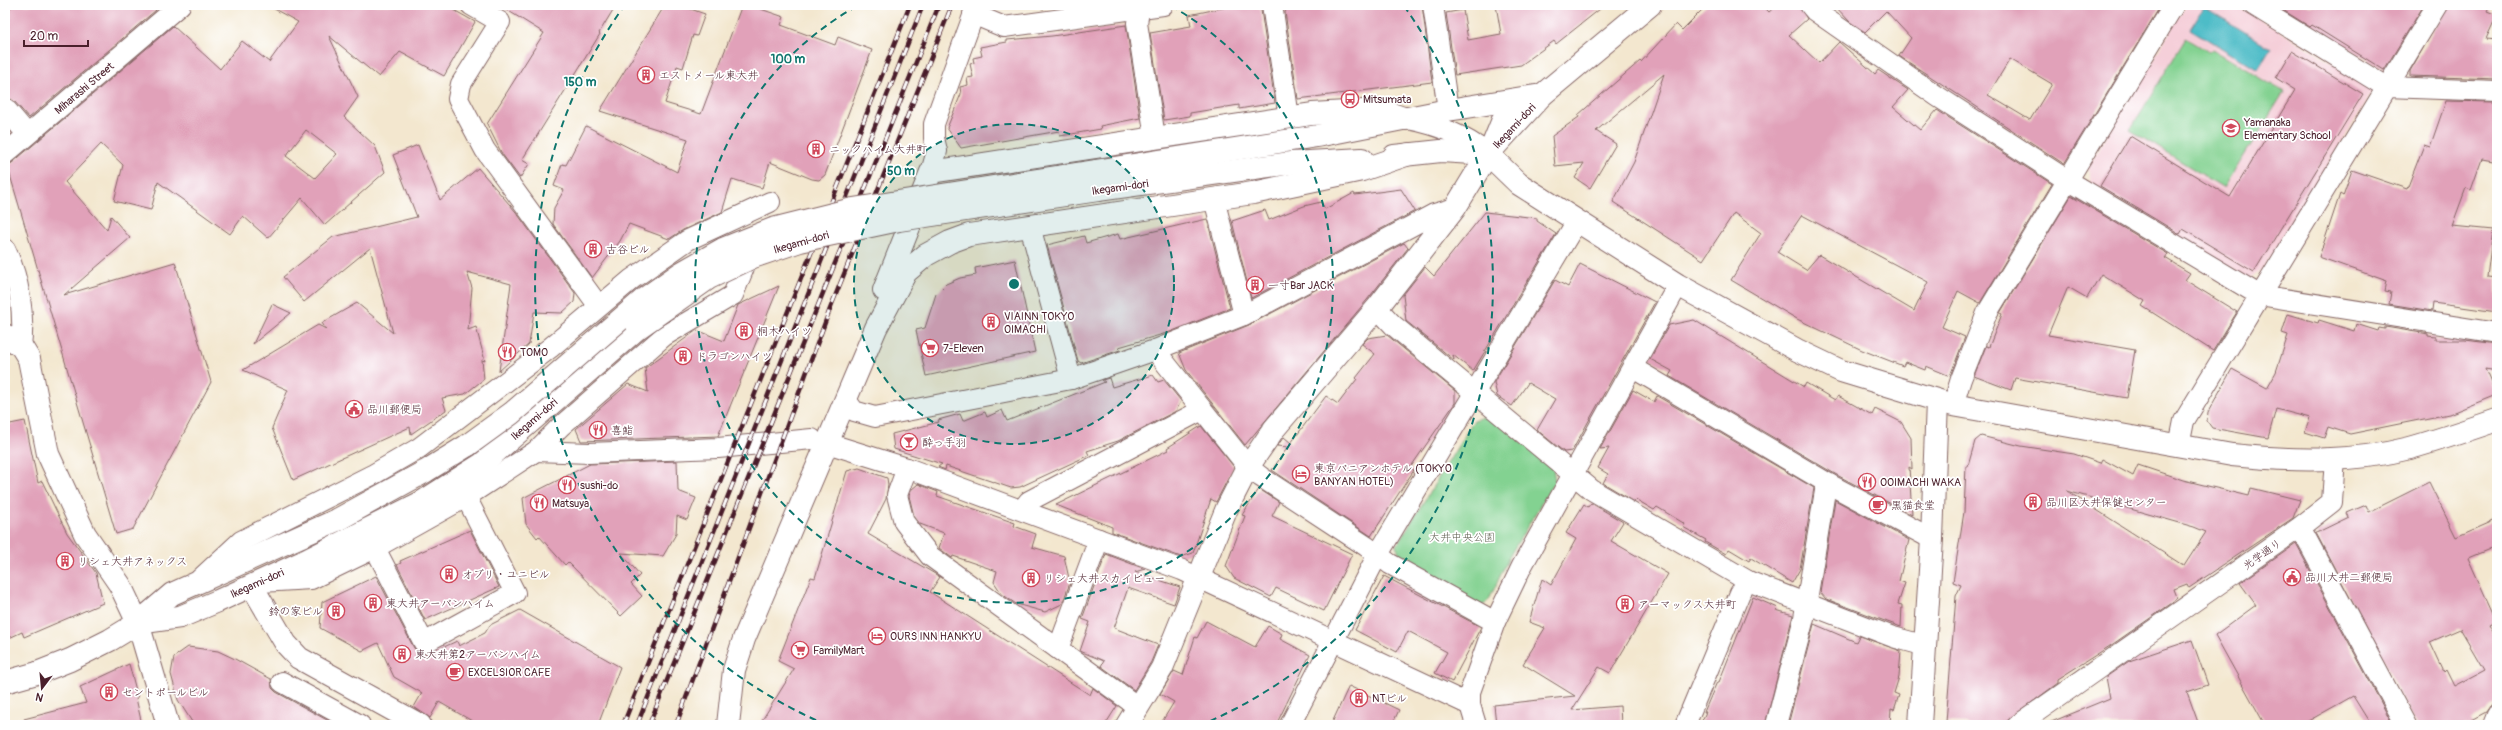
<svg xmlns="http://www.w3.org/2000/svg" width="2502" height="730" font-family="Pangolin,'Klee One',sans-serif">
<rect width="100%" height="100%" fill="#fff"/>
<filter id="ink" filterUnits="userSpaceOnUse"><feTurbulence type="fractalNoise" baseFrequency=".025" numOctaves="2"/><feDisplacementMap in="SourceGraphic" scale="8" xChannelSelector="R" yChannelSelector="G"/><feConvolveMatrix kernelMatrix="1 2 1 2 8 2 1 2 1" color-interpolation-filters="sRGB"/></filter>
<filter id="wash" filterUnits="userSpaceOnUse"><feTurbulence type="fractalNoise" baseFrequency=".012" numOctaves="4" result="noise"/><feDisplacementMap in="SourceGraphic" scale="16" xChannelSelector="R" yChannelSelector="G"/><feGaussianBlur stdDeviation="0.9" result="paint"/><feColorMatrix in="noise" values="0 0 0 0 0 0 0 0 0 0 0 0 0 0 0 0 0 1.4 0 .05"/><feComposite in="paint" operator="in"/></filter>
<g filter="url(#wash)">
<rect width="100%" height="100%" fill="#f3e7cf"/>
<!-- built -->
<path fill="#f5cfd9" d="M2186,5H2236L2375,88L2262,271L2248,279L2091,184L2088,167Z"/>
<!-- green -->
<g fill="#83d291" stroke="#66785e">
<path d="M2186,38L2209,52L2212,49L2284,92L2224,188L2130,130Z"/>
<path d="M1490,415L1553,468L1555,481L1509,557L1489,600L1481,606L1401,564L1397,545L1474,420Z"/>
</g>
<!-- water -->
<path fill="#4ebcc7" stroke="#4c6e79" d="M2204,7L2271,48L2258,70L2190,29Z"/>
<g id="blocks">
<!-- building -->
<g fill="#e1a1b9" fill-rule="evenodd">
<path d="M14,5H151L156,10L29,118L14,101L5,97V13Z"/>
<path d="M267,5H445L475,22L444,76L400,52L379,77L329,36L358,97L344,117L375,146L385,172L325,225L302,198L268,238L243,216L230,234L158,182L151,210L114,201L123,165L101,144L65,182L107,230L111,216L130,238L64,295L175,262L211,382L133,529L116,534L7,165L12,163L173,26L220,69L242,41L269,62L298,22ZM306,130L337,154L315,178L286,156Z"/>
<path d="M499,5H616L599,33L600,34L522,160L529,164L520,178L502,154L487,124L544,33Z"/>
<path d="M665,5H679L705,14L697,36L693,35L683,68L677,66L665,103L701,114L742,5H749L784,17L781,25L835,45L838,37L872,50L825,175L819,180L812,179L770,162L762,188L732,179L722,212L683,230L669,239L629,224L620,241L592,278L553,224L554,208L564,190L554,186L562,164L566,165L586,126L677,172L688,139L600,111Z"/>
<path d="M1236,5H1256L1261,10L1275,103L1239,109V105L1190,113V116L1164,120L1150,33L1191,26L1189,15Z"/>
<path d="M1290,5H1422L1432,82L1298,99L1285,12Z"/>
<path d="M1496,5H1605L1556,44L1554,41L1521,65L1455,75L1446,13L1463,10L1468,40L1501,34Z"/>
<path d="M1707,5H1762L1769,12L1777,5H1799L1807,19L1789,35L1819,63L1839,42L1875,74L1878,70L1908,90L1893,107L1920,130L1937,110L2052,184L1980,303L1958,291L1942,327L1965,337L1950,376L1926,366L1925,370L1905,362L1903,366L1862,350L1797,319L1731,280L1761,233L1734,213L1703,260L1613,202L1634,162L1664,74L1596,131L1616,144L1590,188L1575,178L1584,163L1555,166L1552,136L1579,117L1578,115L1640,61L1641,62L1676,24L1682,30ZM1802,215L1928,282L1914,311L1819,255L1806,270L1777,252Z"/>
<path d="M1834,5H2161L2064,164L1899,56L1911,38L1886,11L1865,32L1850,22ZM2010,59L2052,84L2030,120L1988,95Z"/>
<path d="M2275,5H2424L2384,70L2312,25L2310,27Z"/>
<path d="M2448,5H2490L2487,11L2497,15L2486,39L2497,40V79L2410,76V71Z"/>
<path d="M1126,25L1140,118L1100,126L1101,129L1060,136L1059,131L961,148L947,128L961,94L960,87L968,85L967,78L973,77L970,64L974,63L973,58L982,56L980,47L1007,42V40L1052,36Z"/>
<path d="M2292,51L2363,94L2254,272L2183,229L2180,234L2100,186L2130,136L2230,197L2295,90L2276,78Z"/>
<path d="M2446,101L2496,102L2495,145L2497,146L2493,161L2482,159L2471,190L2466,188L2452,226L2493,230L2487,277L2497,278V312L2433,303L2432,311L2389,304L2391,292L2385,291L2387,281L2319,257L2340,194L2343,196L2352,170L2407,189L2424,145L2430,147Z"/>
<path d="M5,126L11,133L5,139Z"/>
<path d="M418,145L440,200L478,168L516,212L575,293L574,302L562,313L534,312L529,344L499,371L511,284L467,272L472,288L468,330L476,327L485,361L482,360L484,379L465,394L442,398L446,410L411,434L410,427L293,480L272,428L288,390L243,370L318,325L326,329L322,323L357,303L393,333L370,248L304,302L283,277L333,237L417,217L393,155Z"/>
<path d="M1401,189L1415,211L1251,298L1232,221L1265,210L1269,220L1304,206L1321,202L1325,209L1354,193L1355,195Z"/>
<path d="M2071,196L2168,254L2165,258L2190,273L2185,280L2237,312L2213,351L2142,306L2145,301L2101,274L2087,298L2068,287L2048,335L2135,350L2127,398L2015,378L2011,390L1974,376L1986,346L1989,347L2002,314L2000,313Z"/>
<path d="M1485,212L1537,218V221L1556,234L1473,371L1453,355L1454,360L1406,321L1403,295L1425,267L1434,276Z"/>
<path d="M1207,219L1230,308L1170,332L1119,347L1120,350L1081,363L1078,361L1047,245L1084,236L1086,243L1118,234L1120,239Z"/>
<path d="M1404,243L1408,248L1367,300L1245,445L1186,370L1179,353L1249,325Z"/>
<path d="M1015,260L1035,352L926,376L916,330L925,328L936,294L946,284L960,278L976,275L975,268Z"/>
<path d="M1580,264L1655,302L1572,451L1564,452L1537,430L1555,399L1528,383L1512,406L1497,396L1494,382L1555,280L1568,287Z"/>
<path d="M779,286L718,436L581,441L576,429L628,384L648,392L645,368L697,330L724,341L738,305Z"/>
<path d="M272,304L291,313L253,344Z"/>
<path d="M2288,314L2318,323L2319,320L2354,331L2356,324L2378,331L2379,328L2385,329V327L2428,334V336L2436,337V340H2465L2497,344V371L2485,369L2496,395L2449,414L2399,424L2350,434L2328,427L2324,438L2305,432L2310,418L2276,409L2268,438L2212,428L2207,421L2208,412L2232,369L2267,388L2276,372L2288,335L2282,333Z"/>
<path d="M1694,320L1804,387L1806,383L1835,400L1838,396L1872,415L1875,409L1901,422L1911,438L1912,469L1909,467L1912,515L1835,474L1669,376L1672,371L1650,359L1669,325Z"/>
<path d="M1387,335L1455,391V403L1410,468L1414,470L1371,536L1272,470L1288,447L1277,446L1284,437L1291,443L1326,396L1338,404L1357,379L1356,378L1375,354L1362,344L1368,338Z"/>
<path d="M1153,375L1158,382L1164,380L1181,401L1176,411L1118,441L1087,451L1089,455L1020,487L1011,488L946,466L945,470L938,467L942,464L894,449L892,434L939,422L938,420L960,414L963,421L985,412L987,417L1002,410L1007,421L1105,382L1102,380L1109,378L1112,387Z"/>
<path d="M1633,390L1654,402L1657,396L1814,488L1800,569L1792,583L1751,558L1749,561L1729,549L1726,554L1705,542L1706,540L1683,527L1685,524L1657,507L1654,510L1637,500L1635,502L1603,483L1608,474L1598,468L1609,448L1600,449Z"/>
<path d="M25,421L38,483L42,481L67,533L96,573L103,603L24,637L22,632L5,640V425Z"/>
<path d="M1201,426L1234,467L1216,502L1211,499L1193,553L1181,557L1112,532V527L1056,505L1168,450L1167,448Z"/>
<path d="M1981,436L2021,446L2074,454L2100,463L2102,459L2133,476L2138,465L2183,480L2249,496L2251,488L2300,500L2293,518L2189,588L2187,584L2174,589L2177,597L2172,603L2113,644L2058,679V683L2007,721L2000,725H1968L1967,723L1946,722L1956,596L1961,585L1953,582L1964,512L1966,466H1968L1975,441ZM2067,491L2194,527L2206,532L2184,566Z"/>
<path d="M677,461L678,491L696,498L687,520L677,516L676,534L663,556L621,553L640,575L631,584L642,596L621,616L568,562L565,565L539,536L537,538L526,524L523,498L590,464Z"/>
<path d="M859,468L887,478L888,485L886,499L868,534L940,577L930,592L1090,695L1093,688L1117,706L1105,725H759L794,669L778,661L811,577L815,578L847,471Z"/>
<path d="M2429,482L2456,537L2497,519V546L2468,558L2497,622L2489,626L2497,640V704L2490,706L2486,712L2471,720L2474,725H2417L2316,533L2349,517L2347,513L2366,505L2369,512ZM2460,629L2484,670L2454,686L2446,670L2444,672L2430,642Z"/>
<path d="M918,484L938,492L937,496L1015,523L1014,526L1036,534L1032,547L1064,556L1070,583L1062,604L1045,612L1016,604L1002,594L994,582L997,571L953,556L952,558L939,548L944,533L920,524L914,516L909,496L911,490Z"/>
<path d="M1259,489L1279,502L1272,516L1352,554L1324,611L1276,588L1271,597L1234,578L1226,566L1245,516L1242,515Z"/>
<path d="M1835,500L1909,540L1899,581L1905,583L1898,604L1902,605L1901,627L1826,599L1820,592Z"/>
<path d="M1591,503L1623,522L1611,541L1668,574L1610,673L1599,667L1572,710L1620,706L1621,725L1496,724L1494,705L1575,696L1523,664L1545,628L1529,622L1542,579L1551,585L1576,539L1566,533L1584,504L1588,507Z"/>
<path d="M470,530L499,587L425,620L397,565L401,563L400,561Z"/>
<path d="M2296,544L2393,725H2371L2353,696L2301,725H2265L2215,635L2256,605L2240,583Z"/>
<path d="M1106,554L1145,569L1135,572L1180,587L1174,604L1128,588L1114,628L1158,645L1151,662L1134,690L1101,666L1104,661L1080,651L1090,622L1082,619Z"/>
<path d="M376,576L414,648L422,657L457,641L459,646L485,633L490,625L520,610L620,667L598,725H479L439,702L430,718L414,707L422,693L394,677L378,643L362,651L320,628L322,602Z"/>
<path d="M1384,576L1481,627L1452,682L1435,673L1447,652L1408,631L1397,652L1355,630Z"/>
<path d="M1753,597L1778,608L1776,610L1793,615L1765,725H1700L1706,712H1704L1717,682H1719Z"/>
<path d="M1206,621L1255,647L1268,626L1282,634L1280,639L1310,655L1276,725H1160L1174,702L1160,694L1174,671L1183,675L1195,637L1197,638Z"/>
<path d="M1814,624L1856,642L1859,636L1901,651L1899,677L1894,693L1899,695L1894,710L1891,709L1890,725H1788Z"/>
<path d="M2192,640L2208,685L2187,692L2199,725H2044L2110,698L2106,677L2129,661Z"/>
<path d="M188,647L218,651L235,659L271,679L272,688L276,692L336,725H194L178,700L171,674L174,657Z"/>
<path d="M129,664L138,698H136L142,725H25L24,719L86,703L80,687Z"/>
<path d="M1349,686L1399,710L1392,725H1331Z"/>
</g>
</g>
</g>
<g filter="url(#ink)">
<use href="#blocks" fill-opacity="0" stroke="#856564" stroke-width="1"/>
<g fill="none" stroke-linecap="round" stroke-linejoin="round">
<defs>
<g id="street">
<path d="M471,5L500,22L461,84L458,99L485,150L598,305"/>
<path d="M1140,5L1137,23L1155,137"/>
<path d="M1272,5L1289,117"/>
<path d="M1433,5L1448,110"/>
<path d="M1810,5L1815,11L1937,96L2067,180L2259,295L2497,333"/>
<path d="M2253,5L2386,87L2497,91"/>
<path d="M973,14L1004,27L1163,5"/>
<path d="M5,108L27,134"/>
<path d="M1408,119C1439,125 1463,135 1488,154L1503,117L1512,101"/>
<path d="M5,154L180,5"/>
<path d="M931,172L937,151L934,138V124L977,5"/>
<path d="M1214,199L1244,315"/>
<path d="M1030,226L1071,379"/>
<path d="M5,249C19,277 25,314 21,346"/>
<path d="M1377,308L1393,325L1592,490L1748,581L1893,637L1926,646"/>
<path d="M1155,350L1248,467L1261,477L1366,546L1390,564L1495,622"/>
<path d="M1633,368L1829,484L1932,539"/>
<path d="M846,400L854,411L875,417L1071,379L1155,350L1244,315L1434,214L1455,208"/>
<path d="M1953,405L1961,379L1987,313L2174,5"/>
<path d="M827,443L907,468L1182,570L1470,705"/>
<path d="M2179,446L2184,421L2437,5"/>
<path d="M536,451L589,453L718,448L812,439"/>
<path d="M907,468L897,495L904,522L930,556L1138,707"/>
<path d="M1022,510L1029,501L1202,410"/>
<path d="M2300,527L2406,725"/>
<path d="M375,548L424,643L515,593L466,497"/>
<path d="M200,579L241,541L374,474L419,448L550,348L632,279L688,240L770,202"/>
<path d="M261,582L311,579L375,548L466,497L536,451L561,426L664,336L733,295L751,250"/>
<path d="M1058,649L1099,539"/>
<path d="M282,682L360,725"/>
<path d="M1290,725L1377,556L1577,221"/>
<path d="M1476,725L1470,705V692L1495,622L1522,566L1678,285"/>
<path d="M1685,725L1740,593L1748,581"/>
<path d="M1776,725L1804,618L1825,491L1829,484"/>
<path d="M2018,725L2300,527L2332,502L2335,458"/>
<path d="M2493,725L2497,715"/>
</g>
<g id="secondary">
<path d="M1488,154L1519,184L1678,285L1797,350L1841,371L1953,405L2232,455C2290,461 2352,463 2410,448C2439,440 2468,430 2497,420"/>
<path d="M1394,156L1441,151L1488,154"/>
<path d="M1095,171L1317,136L1448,110L1542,95"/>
<path d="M1098,190L1291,163L1362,159"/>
<path d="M884,290L931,172L1312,114L1380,110L1406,119"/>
<path d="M5,335L21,346L29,359L48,454L85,534L120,585L138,623L168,725"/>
<path d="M252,586L286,644L299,658L420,725"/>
<path d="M138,623L180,617L218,601L303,562L422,502L482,464L638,328"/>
<path d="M5,682L37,673L70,660L110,640L138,623L172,594L337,520L426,471L468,445"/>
<path d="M728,725L734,670L744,639L876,328L906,272L926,255L950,242L969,235L1253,193L1362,170L1409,154"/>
<path d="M1127,725L1162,668L1227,508L1248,467L1274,429L1377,308L1455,208L1488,154L1542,95L1650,5"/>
<path d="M1920,725L1932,539L1937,401"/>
</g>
</defs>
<!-- street casing -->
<use href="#street" stroke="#856564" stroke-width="22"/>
<!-- secondary casing -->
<use href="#secondary" stroke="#856564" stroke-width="24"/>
<!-- street -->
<use href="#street" stroke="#fff" stroke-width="20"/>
<!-- secondary -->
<use href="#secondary" stroke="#fff" stroke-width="22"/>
<defs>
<g id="rail">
<path d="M623,725L910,5"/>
<path d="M637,725L923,5"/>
<path d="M649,725L939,5"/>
<path d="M676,725L830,309L952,5"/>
</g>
</defs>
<!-- rail casing -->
<use href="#rail" stroke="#4a1f2b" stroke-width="4.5"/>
<!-- rail -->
<use href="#rail" stroke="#fff" stroke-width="3" stroke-dasharray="9" stroke-linecap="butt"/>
<defs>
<g id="secondary-bridge">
<path d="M638,328L709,278L753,257L800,241L899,220L1098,190"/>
<path d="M468,445L512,413L644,299L681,273L723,249L773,229L853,209L1095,171"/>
</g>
</defs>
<!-- secondary-bridge casing -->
<use href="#secondary-bridge" stroke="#856564" stroke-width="24" stroke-linecap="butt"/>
<!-- secondary-bridge -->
<use href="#secondary-bridge" stroke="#fff" stroke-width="22"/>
</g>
</g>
<!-- distance rings -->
<circle cx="1014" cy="284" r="160" fill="#0f766e" fill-opacity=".12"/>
<g fill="none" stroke="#0f766e" stroke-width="2" stroke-dasharray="7 5">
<circle cx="1014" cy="284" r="160"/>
<path d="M1171 6A319 319 0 1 1 857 6"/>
<path d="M827 725A479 479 0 0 1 624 6M1404 6A479 479 0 0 1 1201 725"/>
</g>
<!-- icons -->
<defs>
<symbol id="building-ring" viewBox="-11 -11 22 22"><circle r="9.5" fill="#fff" stroke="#d1495b" stroke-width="1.5"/><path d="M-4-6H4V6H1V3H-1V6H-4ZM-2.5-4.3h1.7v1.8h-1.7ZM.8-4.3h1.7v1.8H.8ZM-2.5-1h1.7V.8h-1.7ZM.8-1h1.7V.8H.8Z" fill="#d1495b"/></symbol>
<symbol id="bus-ring" viewBox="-11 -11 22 22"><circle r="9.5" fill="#fff" stroke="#d1495b" stroke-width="1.5"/><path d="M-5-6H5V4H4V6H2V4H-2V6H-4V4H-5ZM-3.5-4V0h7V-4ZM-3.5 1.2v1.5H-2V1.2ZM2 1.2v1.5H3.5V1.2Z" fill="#d1495b"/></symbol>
<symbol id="school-ring" viewBox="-11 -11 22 22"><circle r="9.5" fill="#fff" stroke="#d1495b" stroke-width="1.5"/><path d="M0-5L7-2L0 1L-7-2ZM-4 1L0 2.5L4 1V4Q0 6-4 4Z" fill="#d1495b"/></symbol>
<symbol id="supermarket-ring" viewBox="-11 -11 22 22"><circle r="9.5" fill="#fff" stroke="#d1495b" stroke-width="1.5"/><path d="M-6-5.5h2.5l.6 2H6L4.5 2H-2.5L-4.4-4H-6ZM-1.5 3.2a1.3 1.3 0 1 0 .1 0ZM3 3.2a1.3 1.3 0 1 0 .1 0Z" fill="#d1495b"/></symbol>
<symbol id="restaurant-ring" viewBox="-11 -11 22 22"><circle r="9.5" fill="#fff" stroke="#d1495b" stroke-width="1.5"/><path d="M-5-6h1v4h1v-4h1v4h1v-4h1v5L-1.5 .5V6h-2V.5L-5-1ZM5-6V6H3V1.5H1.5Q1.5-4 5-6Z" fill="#d1495b"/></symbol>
<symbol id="civic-ring" viewBox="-11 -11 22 22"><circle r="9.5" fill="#fff" stroke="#d1495b" stroke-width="1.5"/><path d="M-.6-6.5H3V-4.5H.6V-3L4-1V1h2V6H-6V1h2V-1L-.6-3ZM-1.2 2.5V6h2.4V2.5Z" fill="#d1495b"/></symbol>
<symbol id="bar-ring" viewBox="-11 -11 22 22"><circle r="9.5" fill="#fff" stroke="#d1495b" stroke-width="1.5"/><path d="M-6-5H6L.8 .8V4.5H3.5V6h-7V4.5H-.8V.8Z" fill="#d1495b"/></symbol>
<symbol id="hotel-ring" viewBox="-11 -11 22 22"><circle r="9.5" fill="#fff" stroke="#d1495b" stroke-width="1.5"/><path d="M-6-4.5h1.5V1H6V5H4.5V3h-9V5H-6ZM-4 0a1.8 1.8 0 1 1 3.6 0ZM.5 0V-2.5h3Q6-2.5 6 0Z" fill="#d1495b"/></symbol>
<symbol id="cafe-ring" viewBox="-11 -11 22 22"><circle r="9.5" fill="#fff" stroke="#d1495b" stroke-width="1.5"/><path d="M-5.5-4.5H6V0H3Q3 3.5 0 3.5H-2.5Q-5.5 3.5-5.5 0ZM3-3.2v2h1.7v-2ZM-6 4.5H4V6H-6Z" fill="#d1495b"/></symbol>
</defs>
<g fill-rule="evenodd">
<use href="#building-ring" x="636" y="65" width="20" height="20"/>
<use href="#bus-ring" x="1340" y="89" width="20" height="20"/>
<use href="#school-ring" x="2221" y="118" width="20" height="20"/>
<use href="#building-ring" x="806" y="139" width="20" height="20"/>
<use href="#building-ring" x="583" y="239" width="20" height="20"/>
<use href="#building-ring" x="1245" y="275" width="20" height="20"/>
<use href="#building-ring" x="981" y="312" width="20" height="20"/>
<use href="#building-ring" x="734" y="321" width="20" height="20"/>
<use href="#supermarket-ring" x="920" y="338" width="20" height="20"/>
<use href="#restaurant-ring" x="497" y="342" width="20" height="20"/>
<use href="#building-ring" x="673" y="346" width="20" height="20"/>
<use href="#civic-ring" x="344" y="399" width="20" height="20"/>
<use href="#restaurant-ring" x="588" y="420" width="20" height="20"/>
<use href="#bar-ring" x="899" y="432" width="20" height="20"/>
<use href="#hotel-ring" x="1291" y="464" width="20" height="20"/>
<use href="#restaurant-ring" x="1857" y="472" width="20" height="20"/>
<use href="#restaurant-ring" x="557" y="475" width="20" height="20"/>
<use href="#building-ring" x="2023" y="492" width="20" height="20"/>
<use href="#restaurant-ring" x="529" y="493" width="20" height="20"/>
<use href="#cafe-ring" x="1868" y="495" width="20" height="20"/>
<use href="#building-ring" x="55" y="551" width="20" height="20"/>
<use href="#building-ring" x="439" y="564" width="20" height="20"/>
<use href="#civic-ring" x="2282" y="567" width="20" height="20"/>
<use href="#building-ring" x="1021" y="568" width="20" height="20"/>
<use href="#building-ring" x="363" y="593" width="20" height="20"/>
<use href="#building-ring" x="1615" y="594" width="20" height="20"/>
<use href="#building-ring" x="326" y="601" width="20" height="20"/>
<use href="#hotel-ring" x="867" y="626" width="20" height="20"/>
<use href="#supermarket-ring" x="790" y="640" width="20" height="20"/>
<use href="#building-ring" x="392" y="644" width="20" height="20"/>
<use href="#cafe-ring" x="445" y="662" width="20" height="20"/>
<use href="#building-ring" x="99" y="682" width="20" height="20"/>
<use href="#building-ring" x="1349" y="688" width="20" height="20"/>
</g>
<g text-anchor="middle" stroke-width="3.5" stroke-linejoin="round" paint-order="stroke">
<!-- poi labels -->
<g font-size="11" fill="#4a1f2b" stroke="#fff" text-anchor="start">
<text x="659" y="79">エストメール東大井</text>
<text x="1363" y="103">Mitsumata</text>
<text x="2244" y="126">Yamanaka<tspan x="2244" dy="13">Elementary School</tspan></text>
<text x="829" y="153">ニックハイム大井町</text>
<text x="606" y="253">古谷ビル</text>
<text x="1268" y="289">一寸Bar JACK</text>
<text x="1004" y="320">VIAINN TOKYO<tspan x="1004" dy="13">OIMACHI</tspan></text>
<text x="757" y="335">桐木ハイツ</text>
<text x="943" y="352">7-Eleven</text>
<text x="520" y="356">TOMO</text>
<text x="696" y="360">ドラゴンハイツ</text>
<text x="367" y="413">品川郵便局</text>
<text x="611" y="434">喜鮨</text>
<text x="922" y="446">酔っ手羽</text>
<text x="1314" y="472">東京バニアンホテル (TOKYO<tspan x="1314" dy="13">BANYAN HOTEL)</tspan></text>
<text x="1880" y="486">OOIMACHI WAKA</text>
<text x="580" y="489">sushi-do</text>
<text x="2046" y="506">品川区大井保健センター</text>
<text x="552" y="507">Matsuya</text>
<text x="1891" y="509">黒猫食堂</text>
<text x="78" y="565">リシェ大井アネックス</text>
<text x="462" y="578">オブリ・ユニビル</text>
<text x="2305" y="581">品川大井二郵便局</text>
<text x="1044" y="582">リシェ大井スカイビュー</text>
<text x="386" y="607">東大井アーバンハイム</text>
<text x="1638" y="608">アーマックス大井町</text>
<text x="323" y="615" text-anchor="end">鈴の家ビル</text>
<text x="890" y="640">OURS INN HANKYU</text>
<text x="813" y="654">FamilyMart</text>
<text x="415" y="658">東大井第2アーバンハイム</text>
<text x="468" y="676">EXCELSIOR CAFE</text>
<text x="122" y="696">セントポールビル</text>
<text x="1372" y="702">NTビル</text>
</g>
<!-- street labels -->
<g font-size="11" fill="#4a1f2b" stroke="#fff">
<text transform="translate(84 88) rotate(-40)" y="4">Miharashi Street</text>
<text transform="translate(1514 126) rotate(-47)" y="4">Ikegami-dori</text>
<text transform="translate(1120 187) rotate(-8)" y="4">Ikegami-dori</text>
<text transform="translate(801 242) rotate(-16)" y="4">Ikegami-dori</text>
<text transform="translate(534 419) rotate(-41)" y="4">Ikegami-dori</text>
<text transform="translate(2262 554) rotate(-35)" y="4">光学通り</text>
<text transform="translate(257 583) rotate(-24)" y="4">Ikegami-dori</text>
</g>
<!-- park labels -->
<g font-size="11" fill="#5e5e4f" stroke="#fff">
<text x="1462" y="541">大井中央公園</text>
</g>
</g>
<circle cx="1014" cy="284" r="6" fill="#0f766e" stroke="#fff" stroke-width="2"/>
<g font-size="12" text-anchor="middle" font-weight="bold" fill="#0f766e" stroke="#fff" stroke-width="3.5" stroke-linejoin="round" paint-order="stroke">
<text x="788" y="63">100 m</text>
<text x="580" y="86">150 m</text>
<text x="901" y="175">50 m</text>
</g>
<!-- margin -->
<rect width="2502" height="730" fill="none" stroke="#fff" stroke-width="20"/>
<!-- north arrow -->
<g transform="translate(42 688) rotate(196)" stroke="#ffffff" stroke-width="3" paint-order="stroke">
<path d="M0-3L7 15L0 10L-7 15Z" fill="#4a1f2b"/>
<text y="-6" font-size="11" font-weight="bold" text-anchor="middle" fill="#4a1f2b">N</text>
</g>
<!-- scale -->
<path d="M24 40v6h64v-6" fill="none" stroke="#4a1f2b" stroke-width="2"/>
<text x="30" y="40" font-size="12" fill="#4a1f2b" stroke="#ffffff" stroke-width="3" paint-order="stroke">20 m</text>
</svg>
